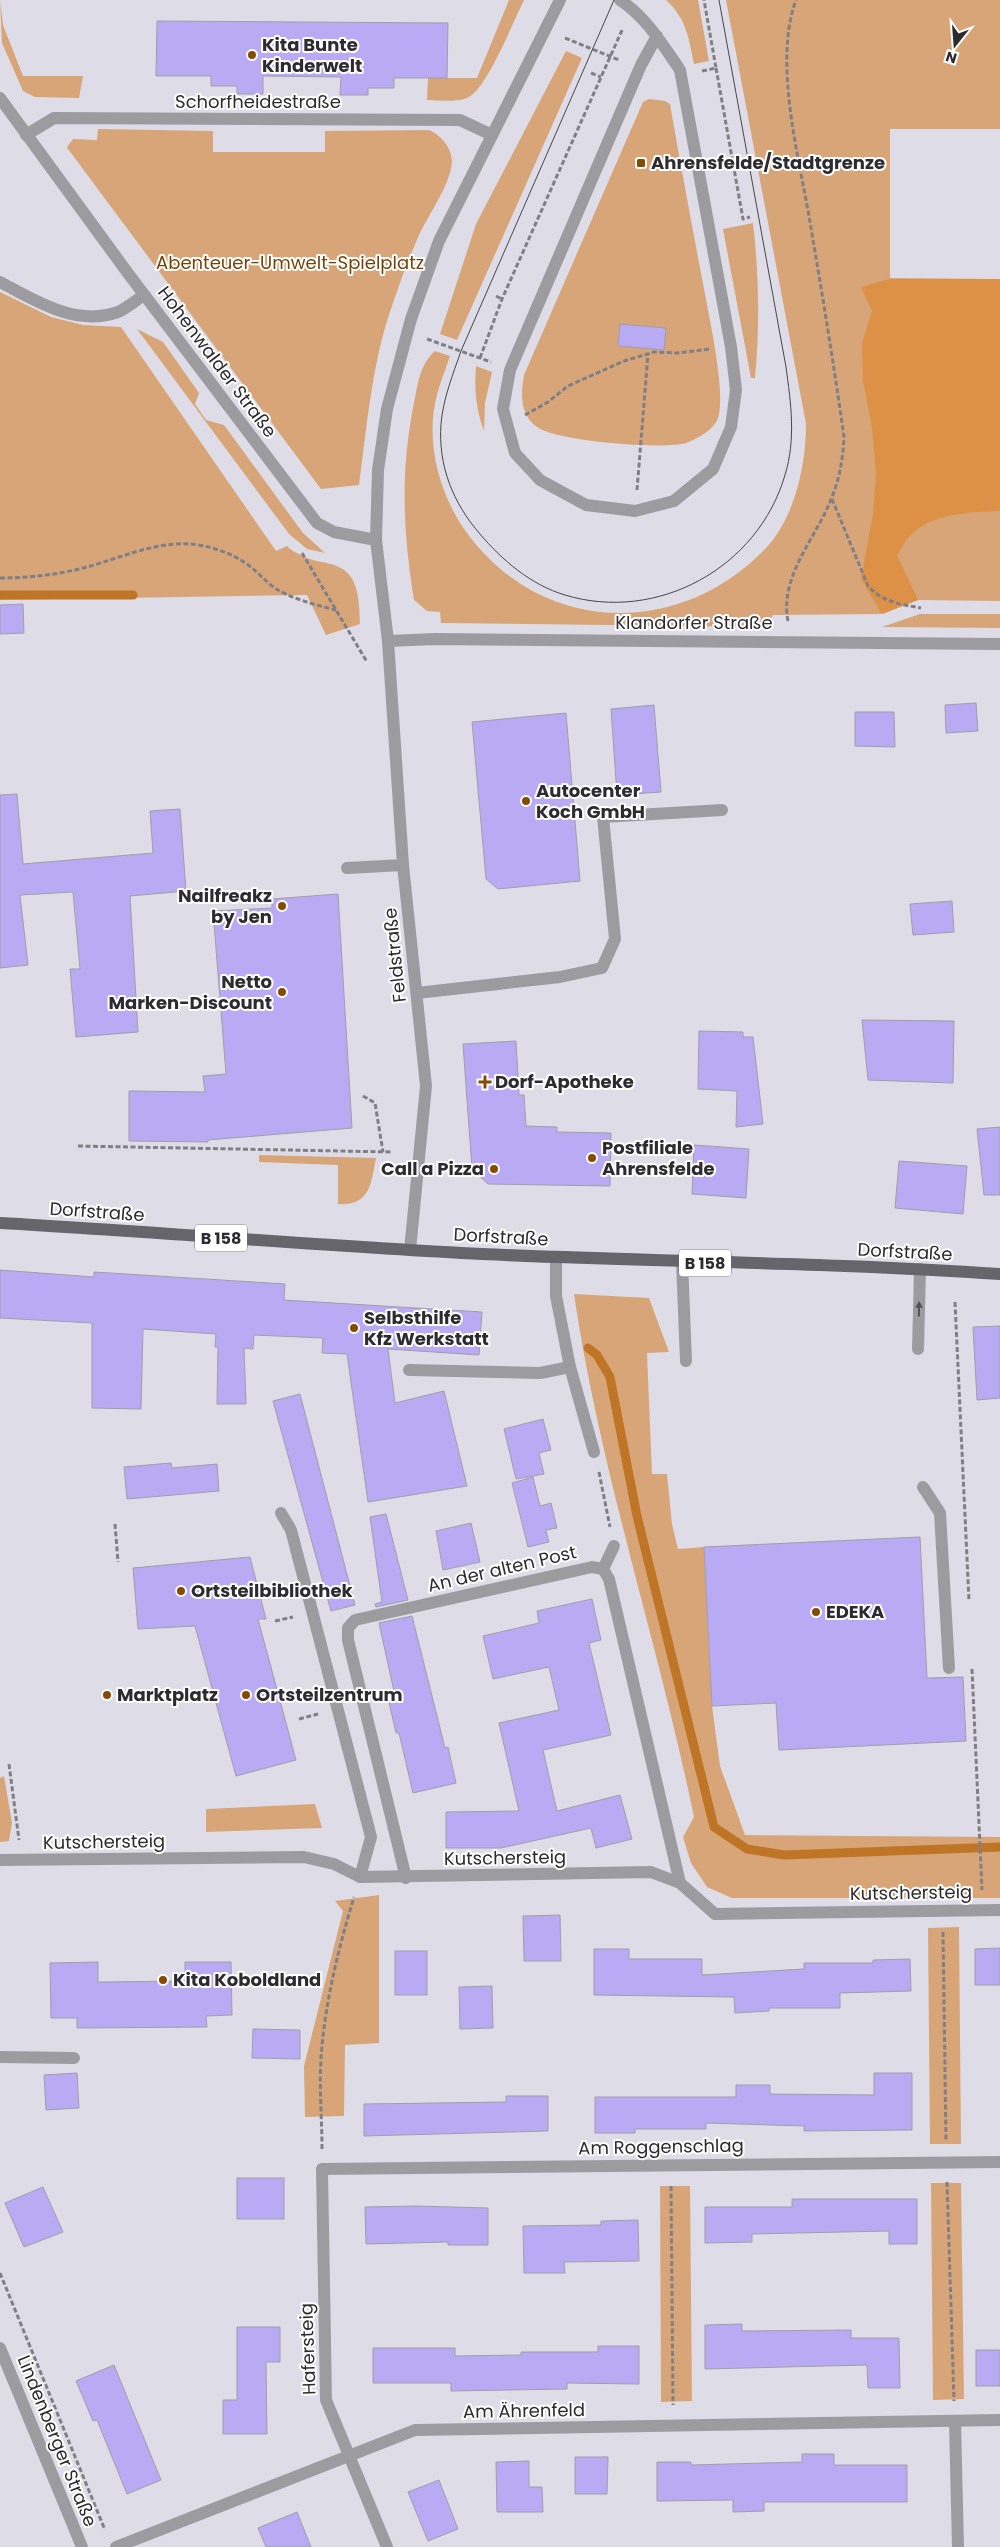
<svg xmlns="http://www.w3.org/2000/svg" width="1000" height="2547" font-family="Poppins,sans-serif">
<rect width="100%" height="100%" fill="#dedde7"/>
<!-- green -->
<g fill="#d8a578">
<path d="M0,0L3,25L23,76H83L79,98L35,97L23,91L2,43Z"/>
<path d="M509,0H524C513,22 488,86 469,97C458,103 439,100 427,100L428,78H477Z"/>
<path d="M666,0H698L709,61L694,64C689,38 686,18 666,0Z"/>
<path d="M726,0H1000V129H890V278L1000,279V601L918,600L882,614L773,615L767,627L441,623L440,612L427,611L414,600C403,531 400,472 414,403C418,383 420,364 435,351L450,356C446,369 440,382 437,395C424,443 441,500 470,537C546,636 682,637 766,548C795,517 806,465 806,424Z"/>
<path d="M566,51L582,58L457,340L440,334L476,224Z"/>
<path d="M649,99L665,101L670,104C681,167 693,231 705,294C710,322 726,393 718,418C714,430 697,439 686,443C664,450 555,441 537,427C519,414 521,393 524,375L643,102Z"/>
<path d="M98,129L213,131V152H325V131L429,130C441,135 452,148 452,162C450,185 429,214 419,235C409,258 400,282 392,306C372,362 367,426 359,485L321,489L68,149L67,147L73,139L97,140Z"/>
<path d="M753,223C759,275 760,325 755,378H751L723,229Z"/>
<path d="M0,292L51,317L83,325L121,327L276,551L287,546C292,552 300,554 307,558C317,562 327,562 337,566C360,575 359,603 360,624L326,635L307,595L0,600Z"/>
<path d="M137,329L163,342L199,393L195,404L206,420L224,425L303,533L325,553L307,549L289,534Z"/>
<path d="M476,366L492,372L485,403L484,431C476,410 474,388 476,366Z"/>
<path d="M920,614H1000V628L882,627Z"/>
<path d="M259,1155L376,1158C371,1184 370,1206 338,1204V1165L259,1162Z"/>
<path d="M574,1294L649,1298L669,1352L647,1353L652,1474H667L672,1524L678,1549L704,1547L712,1706L720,1766L745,1835L1000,1837V1898H732L707,1887L691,1863L683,1837L694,1817C658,1642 600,1471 574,1294Z"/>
<path d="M4,1776L12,1823L9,1841L0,1842V1778Z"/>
<path d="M315,1804L322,1828L206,1832V1809Z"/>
<path d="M379,1895V2043L345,2045L344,2116L305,2117L304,2066L343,1911L335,1901Z"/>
<path d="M959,1927L961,2144H930L928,1928Z"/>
<path d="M931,2183H961L964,2399L933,2400Z"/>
<path d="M660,2186H690L692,2401L661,2402Z"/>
</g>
<!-- forest -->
<path fill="#dc9146" d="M890,279H1000V511C972,512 931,513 910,536C905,541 901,549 897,555L918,600L882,614L861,579L873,514L876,475L872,428L863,381L862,343L872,311L861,287Z"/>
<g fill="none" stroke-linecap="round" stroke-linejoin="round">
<!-- stream -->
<g stroke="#bf7526" stroke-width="9">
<path d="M0,595H133"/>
<path d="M588,1348L597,1355L610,1377L637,1516L714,1827L747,1849L784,1855L1000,1847"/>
</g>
</g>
<!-- building -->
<g fill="#b8abf4" stroke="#a09ea8">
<path d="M157,21L448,23L447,78H394V88H368V95H340L341,77L263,76V94H237V86H211V76H156Z"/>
<path d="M620,324L666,328L664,350L618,346Z"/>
<path d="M23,604L24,633L0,634V605Z"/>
<path d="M976,703L978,731L946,733L945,705Z"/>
<path d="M654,705L661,792L617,795L611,709Z"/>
<path d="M855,712H894L895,747L855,746Z"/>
<path d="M566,713L580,881L498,889L486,879L472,722Z"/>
<path d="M17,794L23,864L153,853L150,811L180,809L186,891L130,896L138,1032L76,1037L70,969H80L73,892L20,895L28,965L0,968V795Z"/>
<path d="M338,894L352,1128L208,1140V1142L129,1141V1091L205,1092L203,1076L226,1074L213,911L272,908V899Z"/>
<path d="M952,901L954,932L913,935L910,904Z"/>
<path d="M862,1020L954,1021L953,1083L868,1080Z"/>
<path d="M699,1031L743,1032V1037H753L763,1124L736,1127L737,1091L698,1089Z"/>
<path d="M516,1041L519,1095H524L526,1126L557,1127V1132L611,1133L610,1186L488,1184L472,1169L463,1044Z"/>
<path d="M1000,1127V1195H984L977,1129Z"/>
<path d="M694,1145L749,1149L746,1198L692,1194Z"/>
<path d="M899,1161L967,1166L963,1214L895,1208Z"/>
<path d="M0,1270L94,1277V1272L285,1284L284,1300L482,1312L479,1355L388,1349L395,1403L444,1391L467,1486L368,1502L347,1354L322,1353L323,1338L254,1335L253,1349L244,1348L246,1404H217L218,1347H215L216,1334L143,1329L141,1409L92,1408V1323L0,1318Z"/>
<path d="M1000,1326V1398L977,1400L973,1327Z"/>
<path d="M300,1394L355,1605L331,1611L273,1401Z"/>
<path d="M543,1419L551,1450L539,1453L544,1474L516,1479L504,1429Z"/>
<path d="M171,1463L172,1468L217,1464L219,1491L127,1499L124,1467Z"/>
<path d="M533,1477L540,1506L551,1503L557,1528L546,1530L549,1542L528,1547L512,1483Z"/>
<path d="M386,1514L408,1600L376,1607L375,1604L382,1602L370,1517Z"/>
<path d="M471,1523L480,1562L443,1570L436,1531Z"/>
<path d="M920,1537L927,1678L963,1677L966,1741L779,1750L776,1703L712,1706L704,1547Z"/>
<path d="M250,1557L266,1619H258L296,1760L236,1776L195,1626L138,1629L133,1568Z"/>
<path d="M592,1599L601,1640L589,1643L611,1735L543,1750L557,1811L620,1795L632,1839L596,1848L591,1828L501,1848H446V1812L519,1811L499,1723L559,1710L549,1667L493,1679L483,1636L539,1623L537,1611Z"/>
<path d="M412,1616L445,1748L448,1747L456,1783L413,1793L399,1733H396L388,1698L395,1696L379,1623Z"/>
<path d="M560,1915L561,1961H524L523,1916Z"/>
<path d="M1000,1948V1985H975V1949Z"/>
<path d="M594,1949H629V1959H702V1975L804,1969V1963H873V1960L910,1959L911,1991L840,1993V2008H769V2011L735,2013L734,1997L594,1995Z"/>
<rect x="395" y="1951" width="32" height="44"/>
<path d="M98,1962V1982L185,1981V1962H231L232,2015L206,2016L207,2027L77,2028V2018H51L50,1963Z"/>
<path d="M492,1986L493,2028L460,2029L459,1987Z"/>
<path d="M253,2029L300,2030V2059L252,2058Z"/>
<path d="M77,2073L79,2108L46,2110L44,2075Z"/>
<path d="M874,2073H912V2130L804,2131V2126L706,2123V2129H635V2133H595V2097H736V2085H770V2094L874,2095Z"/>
<path d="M506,2096H548V2131L364,2136V2104L506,2102Z"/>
<rect x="237" y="2178" width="47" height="41"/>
<path d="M43,2187L63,2232L24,2247L5,2203Z"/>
<path d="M792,2199H917V2244H889V2231L752,2234V2242L705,2243V2207H792Z"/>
<path d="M417,2206L488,2208V2245H448V2242L366,2244L365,2207Z"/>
<path d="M638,2220L639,2261L564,2262L565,2273H524L523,2226L601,2225V2221Z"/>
<path d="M742,2324V2331L851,2330V2338H899L900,2388H868L867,2365L705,2369V2325Z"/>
<path d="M237,2327H280V2362H266L267,2434H223V2400H237Z"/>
<path d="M598,2346H639V2384L567,2383V2389L451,2391V2383H373V2348H455V2356L521,2355V2352H598Z"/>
<rect x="976" y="2350" width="24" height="36"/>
<path d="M114,2365L161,2480L127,2494L97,2420L93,2421L76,2381Z"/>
<path d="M802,2454H834V2465H907V2502H764V2511L733,2512V2500L657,2501V2462H691V2465L802,2462Z"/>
<path d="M575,2457H608L607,2494H575Z"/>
<path d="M529,2461V2487H542L543,2512H497L496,2462Z"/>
<path d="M439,2480L458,2529L428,2541L408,2492Z"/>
<path d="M297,2512L311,2547H266L258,2528Z"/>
</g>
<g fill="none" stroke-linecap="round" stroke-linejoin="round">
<!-- path -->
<g stroke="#807f86" stroke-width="3" stroke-dasharray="5 2.5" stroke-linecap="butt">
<path d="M565,38L619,60"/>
<path d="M716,68L743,219L750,217"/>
<path d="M702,71L716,68L704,0"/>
<path d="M591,73L601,77"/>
<path d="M496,296L502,299"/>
<path d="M427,339L491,362"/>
<path d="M480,358L502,299L623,28"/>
<path d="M525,415L548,402L568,386L624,361L654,352L677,353L710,349"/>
<path d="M637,490L648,354"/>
<path d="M832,499L868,586C883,602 899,604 921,608"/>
<path d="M302,553L367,662"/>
<path d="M0,578C28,578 56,575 83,568C123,558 162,537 204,546C222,550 239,557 252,568C261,575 269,585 278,590C296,600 316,605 336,610"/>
<path d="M788,621C779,576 817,537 832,497C840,477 843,458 844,437C834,365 822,293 810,222C799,157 773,62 796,0"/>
<path d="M363,1096L375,1103L383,1152"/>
<path d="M78,1146L393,1152"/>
<path d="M955,1302L969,1601"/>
<path d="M599,1472L610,1527"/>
<path d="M115,1524L118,1562"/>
<path d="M275,1621L293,1617"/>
<path d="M972,1669L982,1890"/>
<path d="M299,1719L318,1714"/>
<path d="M9,1764L19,1840"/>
<path d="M943,1932L946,2141"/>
<path d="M322,2149C322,2119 319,2088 321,2058C325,2002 338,1950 354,1897"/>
<path d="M947,2182L954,2401"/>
<path d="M671,2186L673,2405"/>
<path d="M0,2273L105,2530"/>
</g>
<!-- minor -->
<g stroke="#9c9ca0" stroke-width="12">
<path d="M620,0C646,17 663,45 680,70L731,347L736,390L731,427L713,469L674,501L635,511L586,505L540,480L515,453L503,409L510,370L641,65L657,36"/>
<path d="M0,98L127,272L317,523L334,532L376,540"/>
<path d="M26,135L54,118L460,120L492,135"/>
<path d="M0,282C36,301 76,327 118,312C127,308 136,300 144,295"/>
<path d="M388,641L435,639L1000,644"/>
<path d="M347,868L403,865"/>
<path d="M417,993L560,977L602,968L615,939L603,817L722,810"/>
<path d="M410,1250L426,1086L403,865L388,641L376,540L378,470L387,409L411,319L439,241L560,0"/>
<path d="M682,1262L686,1361"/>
<path d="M918,1349L920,1269"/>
<path d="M570,1367L594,1452"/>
<path d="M409,1370L540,1373L570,1367L556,1296V1257"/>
<path d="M923,1487L940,1513L949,1668"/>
<path d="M281,1513L291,1530L371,1837L360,1877"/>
<path d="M603,1569L614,1546"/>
<path d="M0,1860L304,1857L334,1864L360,1877L651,1872L680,1883L715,1914L1000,1910"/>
<path d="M406,1878L348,1640V1628L355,1620L592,1567L603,1569L609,1579L680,1883"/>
<path d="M0,2057L74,2058"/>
<path d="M0,2348L82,2547"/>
<path d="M955,2421L958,2547"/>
<path d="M116,2547L415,2430L1000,2420"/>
<path d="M387,2547L326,2400L322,2169L1000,2162"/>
</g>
<!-- major -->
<path stroke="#66656c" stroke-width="12" d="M0,1223C161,1232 321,1246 482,1254C655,1262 828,1262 1000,1274"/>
<!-- tram -->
<path stroke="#46464b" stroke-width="1" d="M614,0L461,351C453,374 443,399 441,424C438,466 453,503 480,534C502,560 531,585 565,595C657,623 758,568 785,475C796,439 791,404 786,367L719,0"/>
</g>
<!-- one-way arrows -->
<defs><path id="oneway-solid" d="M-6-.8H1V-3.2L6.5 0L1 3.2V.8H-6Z" transform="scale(1.25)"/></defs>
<use fill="#535357" href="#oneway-solid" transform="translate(919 1309) rotate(-89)"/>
<!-- markers -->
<g fill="#854b01" stroke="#fff" stroke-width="2">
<circle cx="252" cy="55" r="5"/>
<rect x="636" y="158" width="10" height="10" rx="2.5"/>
<circle cx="526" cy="801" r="5"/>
<circle cx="282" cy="906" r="5"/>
<circle cx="282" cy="992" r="5"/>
<path d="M482.5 1074.5h5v5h5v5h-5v5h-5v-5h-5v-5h5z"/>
<circle cx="592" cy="1158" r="5"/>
<circle cx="494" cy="1169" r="5"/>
<circle cx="354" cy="1328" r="5"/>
<circle cx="181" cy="1591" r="5"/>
<circle cx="816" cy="1612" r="5"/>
<circle cx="107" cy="1695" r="5"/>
<circle cx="246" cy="1695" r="5"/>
<circle cx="163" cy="1980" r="5"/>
</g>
<g text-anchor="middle" stroke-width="4" stroke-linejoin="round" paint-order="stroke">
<!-- shield labels -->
<g fill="#fff" stroke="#6b6b6e" stroke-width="1">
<rect x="195" y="1224.5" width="52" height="27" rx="4"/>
<rect x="679" y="1249.5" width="52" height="27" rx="4"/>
</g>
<g font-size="16" font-weight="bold" fill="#2c2c30">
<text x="221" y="1244">B 158</text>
<text x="705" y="1269">B 158</text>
</g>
<!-- poi labels -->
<g font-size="18" font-weight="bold" fill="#2c2c30" stroke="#fff" text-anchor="start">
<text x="262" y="51">Kita Bunte<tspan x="262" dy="21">Kinderwelt</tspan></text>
<text x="651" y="169">Ahrensfelde/Stadtgrenze</text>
<text x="536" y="797">Autocenter<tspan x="536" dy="21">Koch GmbH</tspan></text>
<text x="272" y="902" text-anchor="end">Nailfreakz<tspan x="272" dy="21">by Jen</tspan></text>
<text x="272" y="988" text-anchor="end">Netto<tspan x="272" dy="21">Marken-Discount</tspan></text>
<text x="495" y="1088">Dorf-Apotheke</text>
<text x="602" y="1154">Postfiliale<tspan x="602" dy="21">Ahrensfelde</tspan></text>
<text x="484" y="1175" text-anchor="end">Call a Pizza</text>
<text x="364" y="1324">Selbsthilfe<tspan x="364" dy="21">Kfz Werkstatt</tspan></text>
<text x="191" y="1597">Ortsteilbibliothek</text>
<text x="826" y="1618">EDEKA</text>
<text x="117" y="1701">Marktplatz</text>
<text x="256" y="1701">Ortsteilzentrum</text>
<text x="173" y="1986">Kita Koboldland</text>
</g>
<!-- street labels -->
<g font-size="18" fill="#2c2c30" stroke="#fff">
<text x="258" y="108">Schorfheidestraße</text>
<text transform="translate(217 362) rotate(53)" y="6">Hohenwalder Straße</text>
<text x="694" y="629">Klandorfer Straße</text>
<text transform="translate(395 955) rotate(-96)" y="6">Feldstraße</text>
<text transform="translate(97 1212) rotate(4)" y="6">Dorfstraße</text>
<text transform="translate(501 1237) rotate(3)" y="6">Dorfstraße</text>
<text transform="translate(905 1252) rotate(3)" y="6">Dorfstraße</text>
<text transform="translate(502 1569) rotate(-13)" y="6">An der alten Post</text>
<text transform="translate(104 1842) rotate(-1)" y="6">Kutschersteig</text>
<text transform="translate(505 1858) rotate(-1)" y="6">Kutschersteig</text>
<text transform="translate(911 1893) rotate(-1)" y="6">Kutschersteig</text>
<text transform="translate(661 2147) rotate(-1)" y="6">Am Roggenschlag</text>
<text transform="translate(308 2349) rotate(-92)" y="6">Hafersteig</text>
<text transform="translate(524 2411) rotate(-1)" y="6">Am Ährenfeld</text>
<text transform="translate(57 2441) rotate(68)" y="6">Lindenberger Straße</text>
</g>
<!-- park labels -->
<g font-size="18" fill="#754309" stroke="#fff">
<text x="290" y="269">Abenteuer-Umwelt-Spielplatz</text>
</g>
</g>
<!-- north arrow -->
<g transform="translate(955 45) rotate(197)" stroke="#ffffff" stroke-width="4" paint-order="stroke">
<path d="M0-4L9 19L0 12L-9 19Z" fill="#2c2c30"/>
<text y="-8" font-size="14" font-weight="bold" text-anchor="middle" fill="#2c2c30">N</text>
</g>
</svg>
